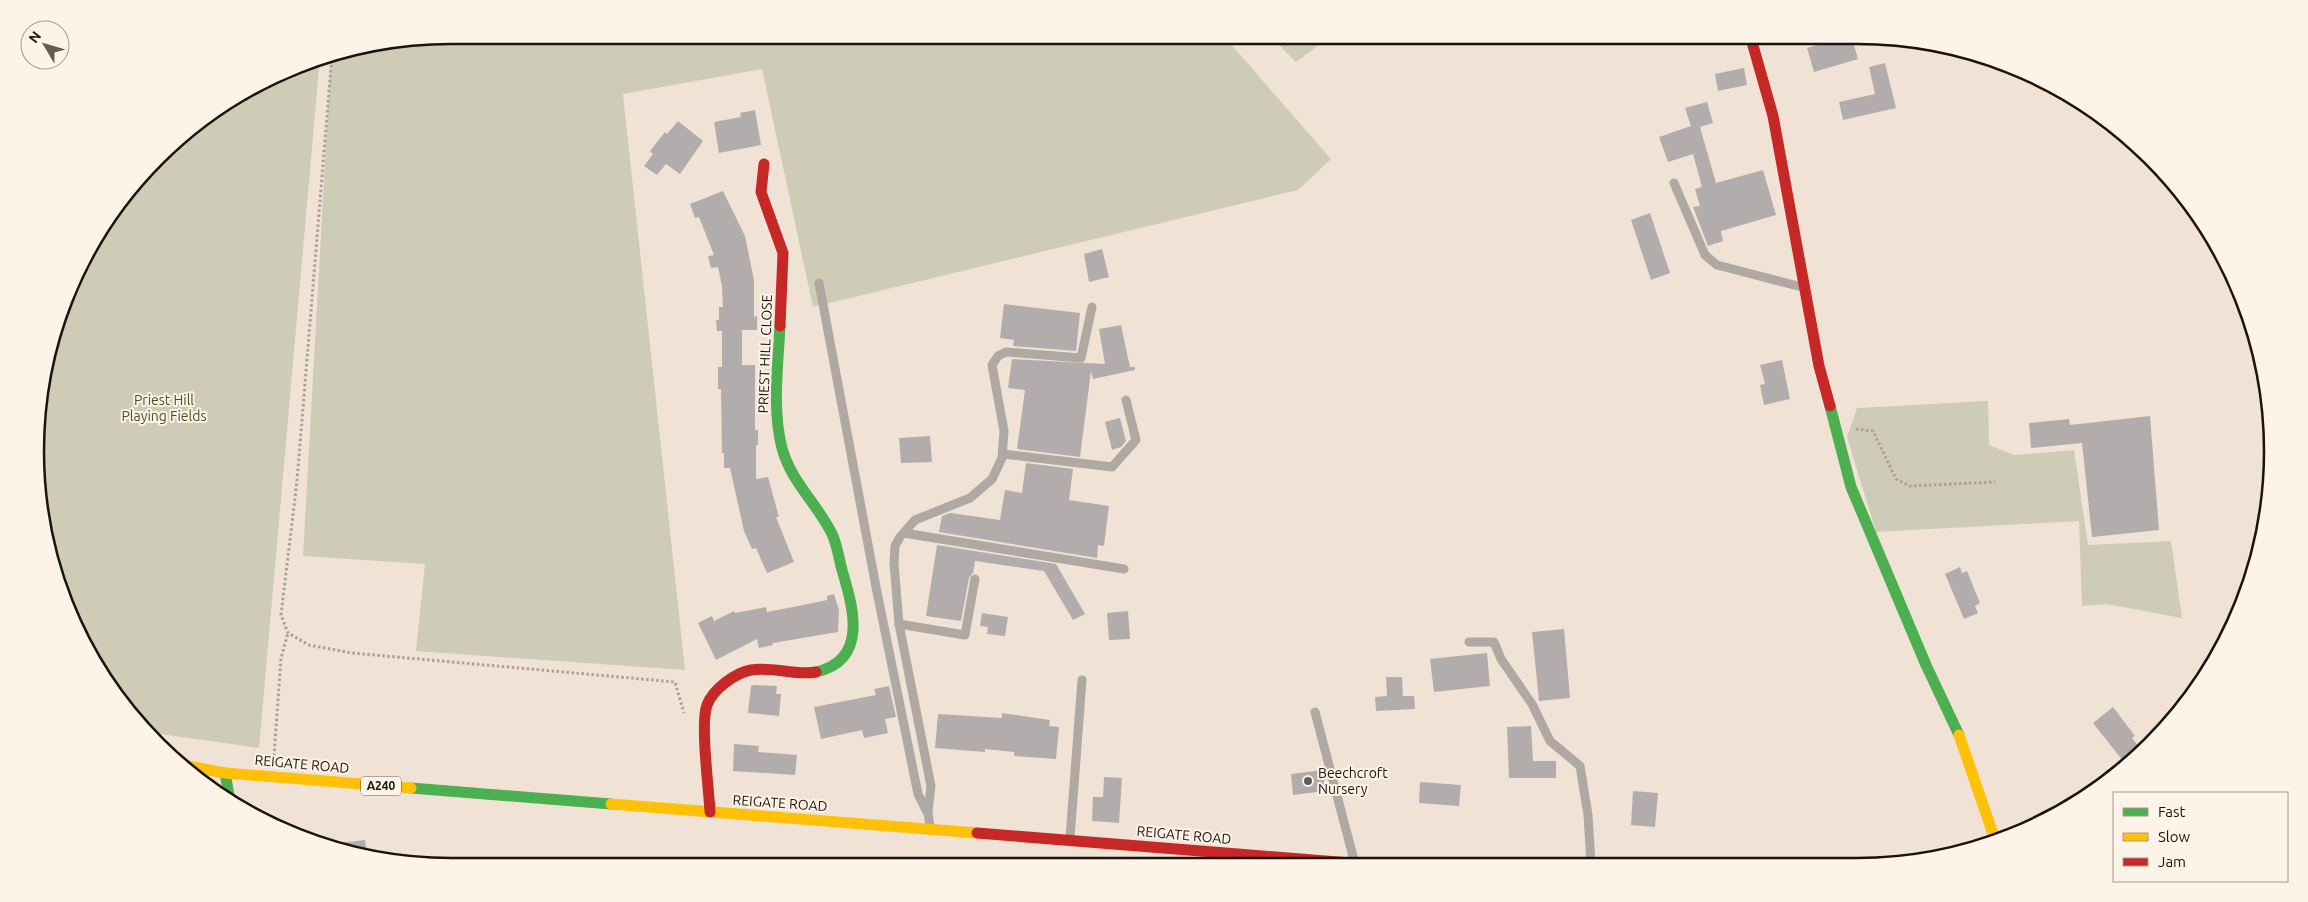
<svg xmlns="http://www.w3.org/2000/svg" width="2308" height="902" font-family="Ubuntu,sans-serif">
<rect width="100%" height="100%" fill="#f0e3d5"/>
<!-- green -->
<g fill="#ceccb6">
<path d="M451,35H1223L1331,159L1298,190L813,307L762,69L623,94L685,670L416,651L425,564L303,556L331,55Z"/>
<path d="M1269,35H1332L1296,62Z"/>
<path d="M320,57L259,748L153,733L105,682L67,610L43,532L39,396L57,318L91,243L177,138L243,91Z"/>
<path d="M1988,401L1989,445L2014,455L2074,450L2088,545L2171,541L2182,618L2106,604L2082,606L2079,521L1876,532L1847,437L1857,408Z"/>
</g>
<!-- building -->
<g fill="#b2adac">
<path d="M1827,35H1834L1835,38L1851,35L1858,59L1814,72L1807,48L1817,45L1815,38Z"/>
<path d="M1885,63L1896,108L1843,120L1839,102L1875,94L1869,67Z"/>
<path d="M1744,68L1747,85L1718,91L1715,74Z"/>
<path d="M1707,102L1713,123L1700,127L1716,183L1763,170L1776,215L1721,231L1723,241L1708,246L1693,207L1700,206L1695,189L1702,187L1693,154L1668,162L1659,137L1691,126L1685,108Z"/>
<path d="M755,110L761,145L719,153L714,122L741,117L740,113Z"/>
<path d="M678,121L703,141L680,174L666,164L657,175L644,166L653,154L650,151L665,132L667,134Z"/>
<path d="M723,191L745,236L754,280V317L757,316V330H742V365H755V430H758V445H756V479L768,477L779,517H776L794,562L767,573L756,548L752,549L744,531L730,468H724V453H722L721,389H718V367H722V331H717L716,320H719V307H723L722,286L718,267L711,268L708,256L714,255L699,217L695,218L690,204Z"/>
<path d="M1650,213L1670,273L1651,280L1631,220Z"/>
<path d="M1102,249L1109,277L1089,282L1084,254Z"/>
<path d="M1004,304L1080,313L1076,351L1013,346L1014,340L1000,338Z"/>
<path d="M1121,325L1130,367H1135V370L1093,379L1091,371L1080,457L1017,449L1025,390L1008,388L1012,359L1105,364L1099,329Z"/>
<path d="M1782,360L1790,399L1764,405L1760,385L1765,384L1760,365Z"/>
<path d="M2150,416L2159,530L2092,537L2082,443L2031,448L2029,423L2069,419L2070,425Z"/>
<path d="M1120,418L1126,441L1121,447L1112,450L1105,422Z"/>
<path d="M930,436L932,462L901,463L899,438Z"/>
<path d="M1026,463L1073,469L1069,500L1109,506L1104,546L1098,545L1097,558L939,532L942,516L950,513L1000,520L1005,490L1022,493Z"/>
<path d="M937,545L1056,564L1085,614L1073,620L1044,571L975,561L973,573L969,578L961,621L926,616Z"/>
<path d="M1960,567L1962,573L1967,571L1980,603L1975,606L1978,613L1964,619L1945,574Z"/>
<path d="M834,594L839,610L838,632L773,643V645L759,648L757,639L716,660L698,623L712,616L714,621L734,611L735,613L766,607L767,612L803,605L827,600V596Z"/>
<path d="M1128,611L1130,639L1109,640L1107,613Z"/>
<path d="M982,613L1008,617L1005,636L987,634L988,627L980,626Z"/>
<path d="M1564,629L1570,698L1539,701L1532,632Z"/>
<path d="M1487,653L1490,686L1434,692L1430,659Z"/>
<path d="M1386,677H1402L1403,696H1414L1415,709L1376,711L1375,697L1387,696Z"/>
<path d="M754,685L777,686L776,694H781L779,716L748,713L751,686Z"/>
<path d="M889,686L896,717L885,719L888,733L864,738L862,730L821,739L814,707L876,695L874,689Z"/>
<path d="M2113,707L2135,736L2132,738L2142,751L2127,766L2093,723Z"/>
<path d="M1002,713L1050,720L1049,726L1059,727L1056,759L1014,756V752L985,749V752L935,748L938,714L1002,718Z"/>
<path d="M1531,726L1533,761H1556V778H1509L1507,727Z"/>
<path d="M734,744L759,746L758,752L797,755L795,775L733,771Z"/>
<path d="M1323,770L1325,791L1293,795L1291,774Z"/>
<path d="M1104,777L1122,778L1119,823L1092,821L1093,797H1103Z"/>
<path d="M1420,782L1461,785L1459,806L1419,803Z"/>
<path d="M1633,791L1658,793L1655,827L1631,825Z"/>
<path d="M365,840L367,856L343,853L323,845Z"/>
</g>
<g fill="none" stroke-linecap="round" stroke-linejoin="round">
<!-- path -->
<g stroke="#a9a29b" stroke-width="3" stroke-dasharray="2.5 2.5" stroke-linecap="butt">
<path d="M332,55L297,481L281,615L288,633L309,645L352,653L675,682L684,713"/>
<path d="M1856,429L1873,431L1896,479L1910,486L1995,482"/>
<path d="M274,756L281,658L288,633"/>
</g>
<!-- lane -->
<g stroke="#afa8a3" stroke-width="9">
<path d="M1674,183L1705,255L1717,265L1802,287"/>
<path d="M819,283L876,587L918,794L927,812"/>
<path d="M1003,454L1112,467L1136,440L1126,400"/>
<path d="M904,533L1124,569"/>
<path d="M899,624L965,635L975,579"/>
<path d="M1469,642H1494L1501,659L1532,704L1550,741L1580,766L1588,815L1591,864"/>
<path d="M1315,712L1354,860"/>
<path d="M930,828L928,812L931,786L899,624L894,563L895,546L900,537L915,520L970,498L992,479L1002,458L1004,431L992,365L998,356L1006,352L1081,358L1092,307"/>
<path d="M1070,838L1082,680"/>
</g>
<!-- fast -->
<g stroke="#4caf50" stroke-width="11">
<path d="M780,326C778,366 772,410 782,448C791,482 817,503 832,534C837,544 839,559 842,570C853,607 869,660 816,672"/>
<path d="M1830,406L1851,487L1926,665L1959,735"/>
<path d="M225,773L230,801"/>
<path d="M411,788L611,804"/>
</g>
<!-- slow -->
<g stroke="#ffc107" stroke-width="11">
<path d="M1959,735L1993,834L1992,839"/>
<path d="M183,765L225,773L411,788"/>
<path d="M611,804L977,833"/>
</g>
<!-- jam -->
<g stroke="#c62828" stroke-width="11">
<path d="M1750,35L1773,116L1819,366L1830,406"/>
<path d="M764,164L761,192L783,253L780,326"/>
<path d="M710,812C709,789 700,724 707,705C713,689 735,673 751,670C772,666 795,676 816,672"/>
<path d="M977,833L1375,865"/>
</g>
</g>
<!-- markers -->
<circle fill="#665c51" stroke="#fdf3e9" stroke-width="2" cx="1308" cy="781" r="5"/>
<g text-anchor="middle" stroke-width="4" stroke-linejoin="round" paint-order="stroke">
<!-- shield labels -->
<rect fill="#fdf3e9" stroke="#60574d" stroke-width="1" x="361" y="776.5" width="40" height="19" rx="4"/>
<g font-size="12" font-weight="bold" fill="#1c140a">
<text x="381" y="790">A240</text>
</g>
<!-- street labels -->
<g font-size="14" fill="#1c140a" stroke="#fdf3e9">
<text transform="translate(765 354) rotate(-88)" y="5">PRIEST HILL CLOSE</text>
<text transform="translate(302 764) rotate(5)" y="5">REIGATE ROAD</text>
<text transform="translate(780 803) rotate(4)" y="5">REIGATE ROAD</text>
<text transform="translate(1184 835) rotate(5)" y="5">REIGATE ROAD</text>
</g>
<!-- park labels -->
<g font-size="14" fill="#47521b" stroke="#fdf3e9">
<text x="164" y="405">Priest Hill<tspan x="164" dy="16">Playing Fields</tspan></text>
</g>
<!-- poi labels -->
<g font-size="14" fill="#1c140a" stroke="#fdf3e9" text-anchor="start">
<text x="1318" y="778">Beechcroft<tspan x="1318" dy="16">Nursery</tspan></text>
</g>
</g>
<!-- crop -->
<path d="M0 0H2308V902H0ZM451 44H1857A407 407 0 0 1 2264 451V451A407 407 0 0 1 1857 858H451A407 407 0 0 1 44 451V451A407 407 0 0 1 451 44Z" fill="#fdf3e9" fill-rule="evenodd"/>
<path fill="none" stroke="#1c140a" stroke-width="2.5" d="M451 44H1857A407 407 0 0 1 2264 451V451A407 407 0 0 1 1857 858H451A407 407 0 0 1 44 451V451A407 407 0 0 1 451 44Z"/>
<!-- legend -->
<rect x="2113" y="792" width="175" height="90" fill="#fdf3e9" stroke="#a39a90"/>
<rect x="2123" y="808" width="25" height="8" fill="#4caf50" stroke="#a39a90"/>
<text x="2158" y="817" font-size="15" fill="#1c140a">Fast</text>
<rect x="2123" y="833" width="25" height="8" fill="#ffc107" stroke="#a39a90"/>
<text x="2158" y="842" font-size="15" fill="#1c140a">Slow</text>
<rect x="2123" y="858" width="25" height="8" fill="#c62828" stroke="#a39a90"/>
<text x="2158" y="867" font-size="15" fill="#1c140a">Jam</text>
<!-- north arrow -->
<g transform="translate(45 45) rotate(308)"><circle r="24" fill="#fdf3e9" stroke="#a39a90"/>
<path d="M0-4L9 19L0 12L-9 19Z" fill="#665c51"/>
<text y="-8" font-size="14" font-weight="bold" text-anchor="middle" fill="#1c140a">N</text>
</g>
</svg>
